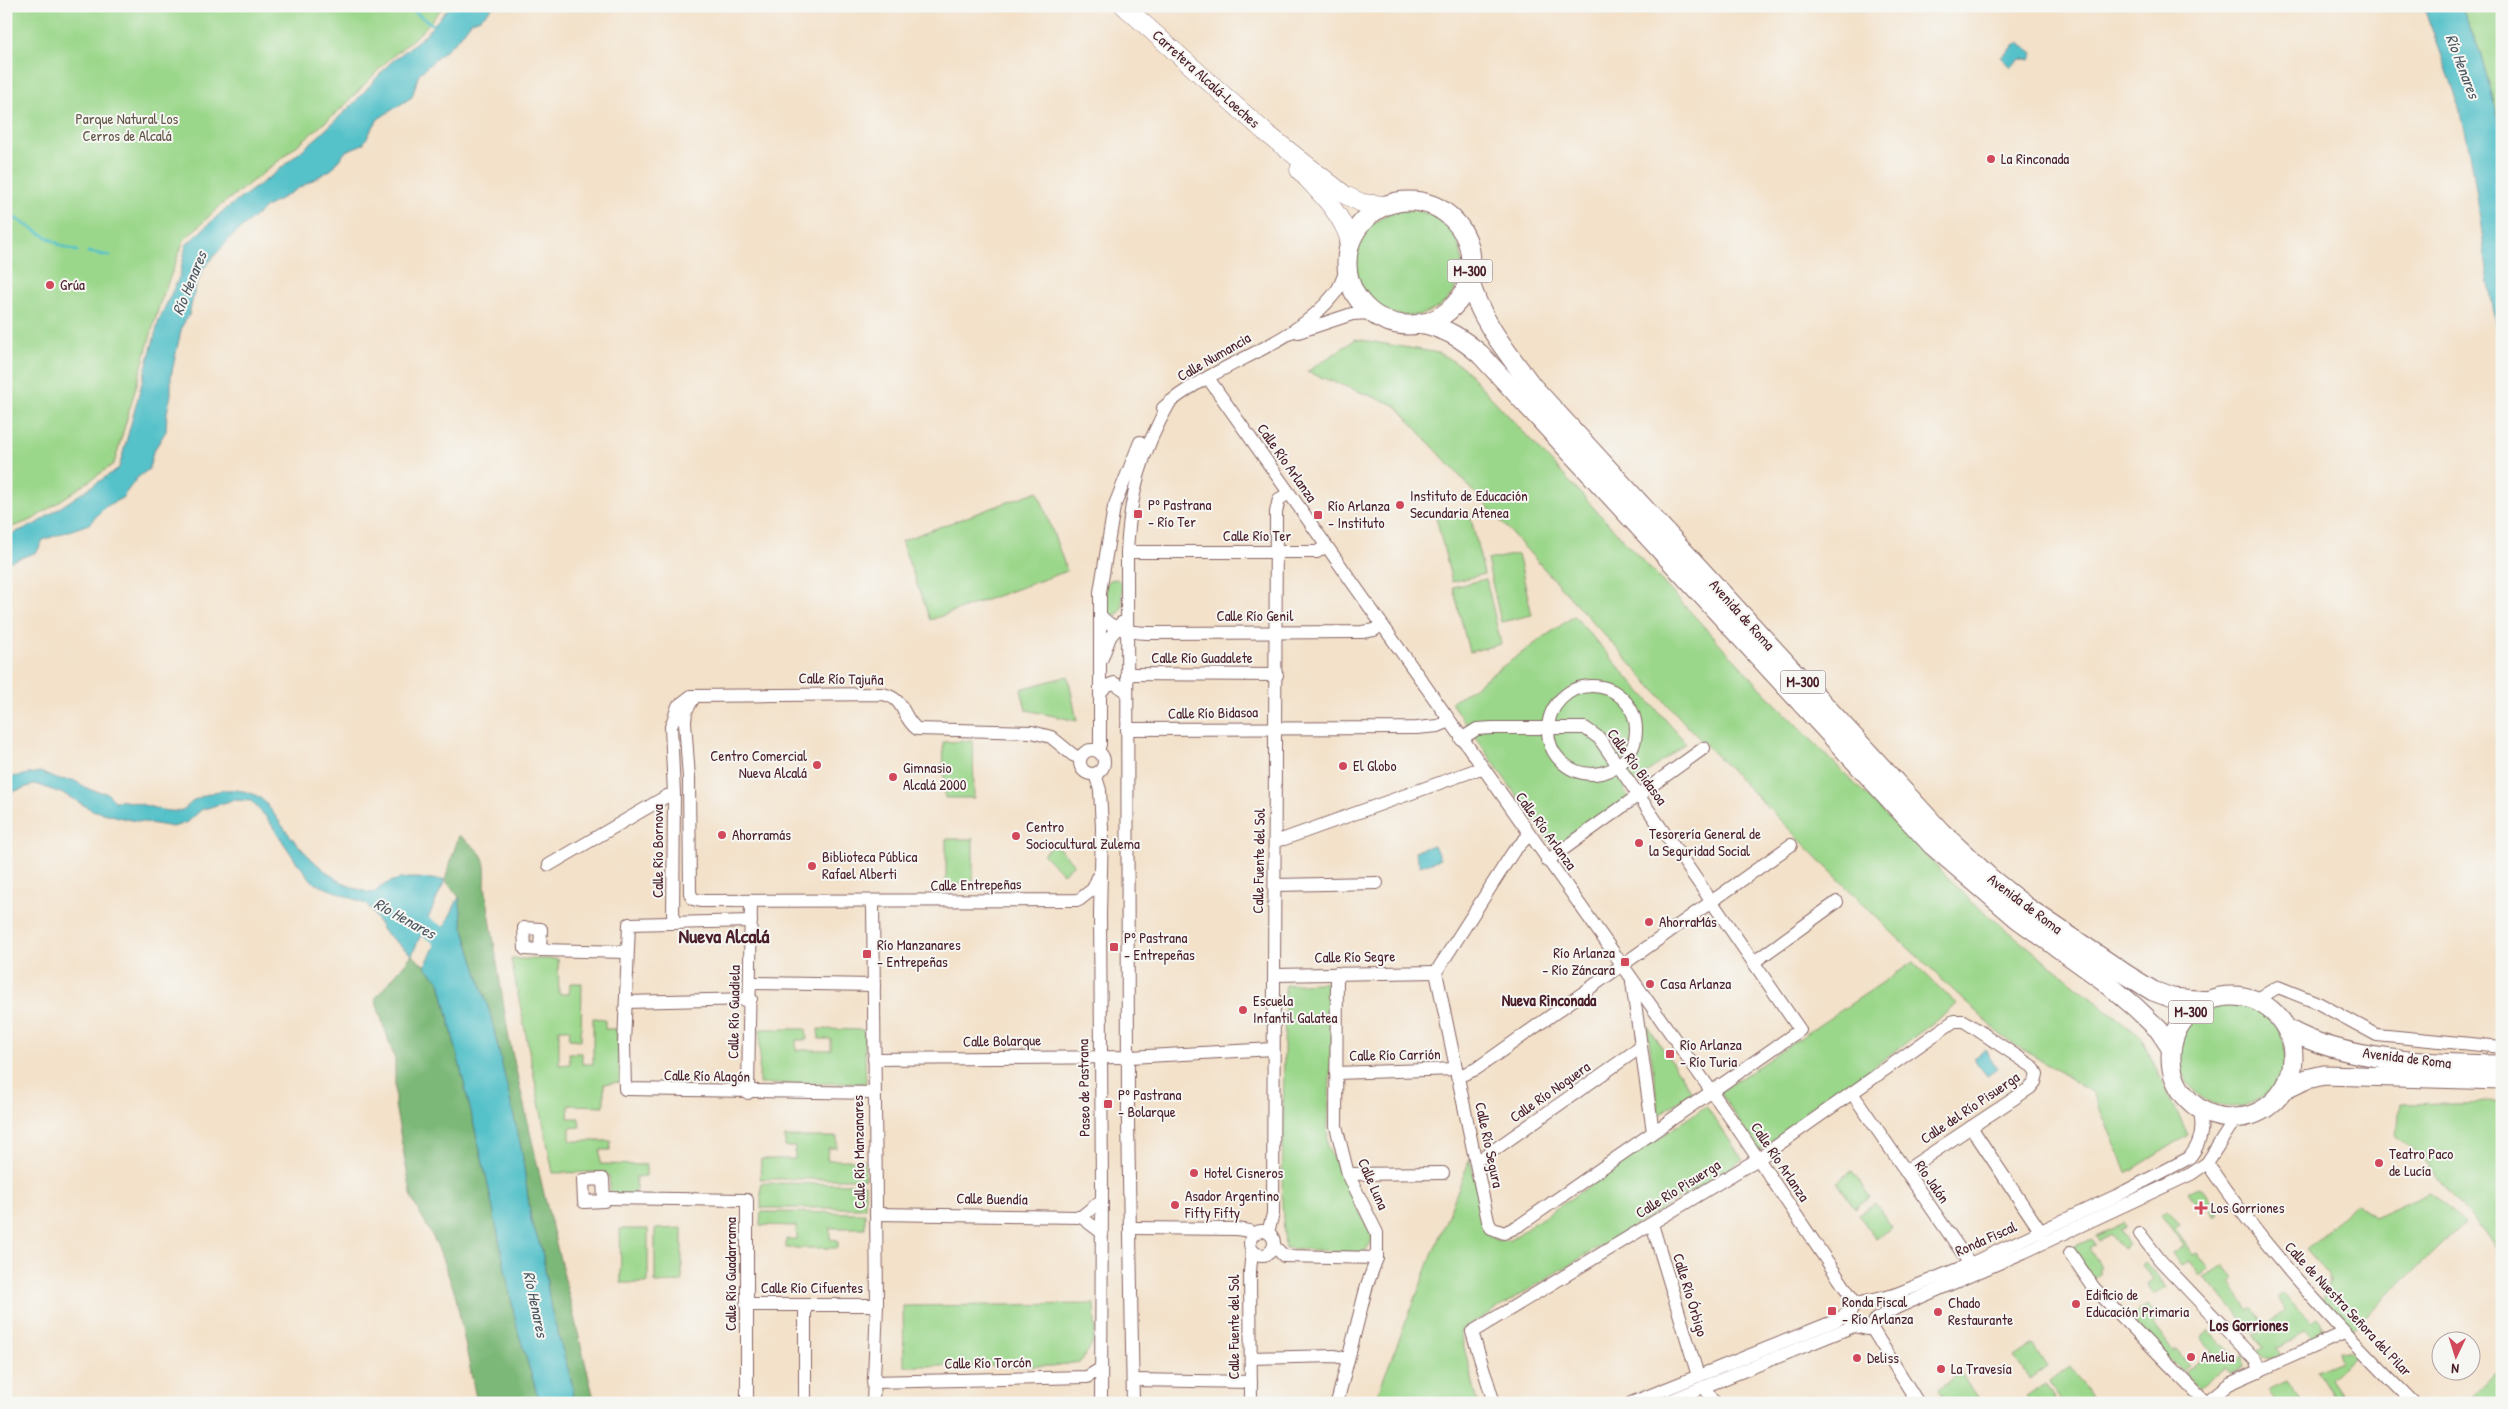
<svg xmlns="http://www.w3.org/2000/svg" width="2508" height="1409" font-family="'Patrick Hand',sans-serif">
<rect width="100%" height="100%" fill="#f6f6f2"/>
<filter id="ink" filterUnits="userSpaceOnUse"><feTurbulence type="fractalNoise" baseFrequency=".02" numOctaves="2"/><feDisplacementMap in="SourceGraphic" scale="10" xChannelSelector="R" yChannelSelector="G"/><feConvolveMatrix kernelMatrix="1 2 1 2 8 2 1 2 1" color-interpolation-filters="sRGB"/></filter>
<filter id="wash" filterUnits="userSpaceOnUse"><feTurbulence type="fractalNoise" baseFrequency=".0096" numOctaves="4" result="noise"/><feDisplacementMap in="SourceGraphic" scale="20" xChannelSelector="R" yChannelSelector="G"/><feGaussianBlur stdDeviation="1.12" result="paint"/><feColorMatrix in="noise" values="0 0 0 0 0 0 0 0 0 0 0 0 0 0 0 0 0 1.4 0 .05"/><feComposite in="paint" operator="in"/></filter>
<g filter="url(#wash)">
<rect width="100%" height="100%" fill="#f3e1c9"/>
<!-- green -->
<g fill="#9bd78b" stroke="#727b5b">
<path d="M6,6H444L422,31L385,63L342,108L271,167L221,205L184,240L159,306L114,464L32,520L6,529Z"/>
<path d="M2461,6H2502V131L2480,52Z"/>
<circle cx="1409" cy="263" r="53"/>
<path d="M1356,339L1439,353L1463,367L1774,702L1973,903L2141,1037L2188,1135L2127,1173L2093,1093L2003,1037L1886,927L1690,729L1395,405L1307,372Z"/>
<path d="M1038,491L1067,571L930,620L901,541Z"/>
<path d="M1469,510L1484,574L1452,582L1436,517Z"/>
<path d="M1518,554L1532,615L1501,622L1487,560Z"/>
<path d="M1117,579L1122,584V607L1119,613L1112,616L1105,609L1106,584L1109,580Z"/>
<path d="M1486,579L1501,644L1469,652L1453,587Z"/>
<path d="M1574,616L1686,743L1624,790L1628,797L1554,848L1451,703Z"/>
<path d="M1068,676L1077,721L1026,710L1021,689Z"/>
<path d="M973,741L974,798H945L943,742Z"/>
<rect x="946" y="839" width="27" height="45"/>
<path d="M1055,844L1074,864L1063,874L1043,854Z"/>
<path d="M511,959H558L559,994H569L570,983H582L581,1040L569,1039L570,1029H559V1065L570,1064L569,1053H582V1064H593V1018L605,1019V1029H617L620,1082L604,1084V1106L569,1105L568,1118H579L580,1127L570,1128V1141H611L610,1150H600V1164L646,1165V1176L636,1177V1188L632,1198H611L609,1176L602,1172L553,1173Z"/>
<path d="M1913,962L1957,1005L1758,1152L1720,1092Z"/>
<path d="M1334,982L1327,1146L1373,1239L1364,1253L1285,1248L1282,1204L1285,985Z"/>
<circle cx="2232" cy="1054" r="53"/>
<path d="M1647,1025L1692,1092L1659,1115Z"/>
<path d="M760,1029H806L807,1040H796V1050H831V1039H819L818,1029L864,1030L866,1083L759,1084Z"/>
<path d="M2502,1102V1255L2421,1158L2397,1136L2400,1104Z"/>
<path d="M1706,1106L1743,1160L1460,1331L1478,1403H1374L1470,1159L1486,1231C1493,1241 1499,1241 1510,1240Z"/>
<path d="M785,1137H837V1148H828L827,1160H864L865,1179H760L761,1159H795V1147H785Z"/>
<path d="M1852,1171L1871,1197L1855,1208L1837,1182Z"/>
<path d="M761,1183L865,1184V1208H761Z"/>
<path d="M2199,1187L2203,1189L2219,1214L2215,1217L2206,1203L2199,1207L2188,1192Z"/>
<path d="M2430,1192L2464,1223L2349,1332L2322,1301L2331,1281L2328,1273L2307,1250L2356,1203L2374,1217Z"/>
<path d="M1875,1203L1892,1227L1876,1239L1858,1214Z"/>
<path d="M2168,1210L2180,1225L2175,1229L2193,1255L2197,1253L2209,1269L2201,1276L2190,1261L2181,1267L2172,1254L2183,1246L2161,1215Z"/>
<path d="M761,1212L865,1213V1228H830V1239L838,1240V1248H786V1239H797L796,1226L760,1225Z"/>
<path d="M2124,1223L2126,1228L2120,1231L2128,1245L2122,1249L2110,1234L2099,1241L2096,1236Z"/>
<path d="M682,1228V1282L655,1283V1229Z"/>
<path d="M620,1229H648V1283H621Z"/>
<path d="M2091,1239L2095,1245L2089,1249L2102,1268L2099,1270L2101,1273L2093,1279L2071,1248Z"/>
<path d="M2145,1262L2167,1286L2154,1294L2147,1284L2153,1279L2142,1265Z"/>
<path d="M2223,1265L2234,1280L2230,1283L2248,1310L2252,1307L2264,1324L2251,1332L2205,1277Z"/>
<path d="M2282,1293L2312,1323L2317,1318L2321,1322L2323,1332L2314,1339L2306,1331L2276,1349L2281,1356C2271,1361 2264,1362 2258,1351L2264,1347L2254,1334L2286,1312L2276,1298Z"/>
<path d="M1094,1304C1095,1333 1099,1338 1080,1362L1052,1366H904L903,1306Z"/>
<path d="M2147,1305L2158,1321L2154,1324L2173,1351L2176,1349L2189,1365L2182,1371L2129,1319Z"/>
<path d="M2209,1330L2238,1360L2243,1355L2244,1366L2232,1373L2226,1366L2199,1389L2184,1373L2212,1352L2201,1337Z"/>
<path d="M2033,1345L2047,1367L2030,1379L2015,1357Z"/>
<path d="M2338,1351L2350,1352L2354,1356L2330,1379L2342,1397L2336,1401L2317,1370L2341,1360Z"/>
<path d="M2502,1365V1403H2465Z"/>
<path d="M2070,1366L2095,1403H2062L2048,1381Z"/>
<path d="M1960,1373L1981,1403H1948L1938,1389Z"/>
<path d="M2286,1381L2302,1403H2275L2267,1390Z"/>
<path d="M2045,1384L2057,1403H2031L2026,1396Z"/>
</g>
<!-- forest -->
<g fill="#7cb877" stroke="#636c51">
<path d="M459,835C483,854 487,854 485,886L509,1039L544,1194L595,1403H572L573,1387L551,1309L542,1250L531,1221L522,1152L491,1017L463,927L459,897L445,880Z"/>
<path d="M412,955L433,973L440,982L487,1180L517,1328L540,1403H477L455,1293L437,1245L412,1199L395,1105V1060L375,999Z"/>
</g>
<!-- water -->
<g fill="#54c1c9" stroke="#4f707a">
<path d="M450,6H494L482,17L471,22L459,38L419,74L412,97L378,119L363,144L346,151L332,169L266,207L229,239L204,268L195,289L189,315L182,326L171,376V395L167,412L166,431L153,452L149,469L137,478L122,498L105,507L89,524L43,540L37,552L6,563V536L34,525L119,468L159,320L180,275L186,245L222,212L274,174L321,134L355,102L389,64L425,35Z"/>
<path d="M2423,6H2461L2480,52L2502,131V348C2485,283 2482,214 2469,148C2459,99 2441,53 2423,6Z"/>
<path d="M2019,42L2033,53L2030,60L2020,59L2011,67L2001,57Z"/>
<path d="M40,772L56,779L73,780L91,790L107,793L115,801C135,798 165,816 182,810C187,808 190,803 194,800C215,790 231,786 253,794C266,799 273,814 281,824C303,853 336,889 374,893C395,872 418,879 445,880L412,955L384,932L368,905L314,883L295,860L267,818L251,801L233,800L201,810L188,822L173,827L126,819L92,810L66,795L36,784L6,794V778Z"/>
<path d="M1434,845L1440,859L1420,866L1415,851Z"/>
<path d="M459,897L463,927L491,1017L522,1152L531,1221L542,1250L551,1309L573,1387L572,1403H540L517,1328L487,1180L440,982L425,966Z"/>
<path d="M1985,1050L1997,1069L1987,1076L1973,1058Z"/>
</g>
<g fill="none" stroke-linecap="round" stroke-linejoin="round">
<!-- stream -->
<g stroke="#54c1c9" stroke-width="3">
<path d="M406,6L436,27"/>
<path d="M6,213L62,246L77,251"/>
<path d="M88,252L110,256"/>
</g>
<!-- river -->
<path stroke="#54c1c9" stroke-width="19" d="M402,914L441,936L448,960"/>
</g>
</g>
<g filter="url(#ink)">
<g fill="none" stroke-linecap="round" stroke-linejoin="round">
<defs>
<g id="street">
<path d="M1298,332L1352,314L1372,313"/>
<path d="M1208,378L1736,1126L1856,1304"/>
<path d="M1163,408C1215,362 1293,348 1335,293C1341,286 1343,276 1347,268"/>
<path d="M1127,552H1317L1326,546"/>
<path d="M1100,615C1112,630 1129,632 1147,633L1362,632L1374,630L1381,625"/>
<path d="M1102,658L1110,637L1121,623"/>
<path d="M1127,674L1277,675"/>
<circle cx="1592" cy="730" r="44"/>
<path d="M1101,692L1106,686L1114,683L1126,691"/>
<path d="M695,696L686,711L685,722L689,778L690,893L693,899L701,901L1079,900L1093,889L1101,870"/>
<path d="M1127,729L1417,728L1438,726L1448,722"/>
<path d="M1461,739L1477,729L1493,728H1585L1599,738L1800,1030L1520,1225L1504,1233L1491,1228L1488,1221L1436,972L1513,852L1529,835"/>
<circle cx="1092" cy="762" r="12"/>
<path d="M1098,751L1100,744V592L1114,507L1140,442"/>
<path d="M1095,774L1100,790L1102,828L1100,914L1102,1187L1101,1403"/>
<path d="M1276,840L1284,839L1481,768"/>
<path d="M1547,861L1704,748"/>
<path d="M549,865L667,796L674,794"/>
<path d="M1275,885L1377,883"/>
<path d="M751,921L629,924L624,1044L625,1089L874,1093"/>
<path d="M673,923L674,794L671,727L678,706L691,696L883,694C906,699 901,717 917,729L1032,732L1051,737L1073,755L1080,758"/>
<path d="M540,950L525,949L524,928L541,929L540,950L627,952"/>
<path d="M1754,962L1837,902"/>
<path d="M1337,973L1336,1126L1348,1174L1377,1233V1258L1367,1285L1337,1403"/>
<path d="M1275,975L1436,972"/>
<path d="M1632,982L1653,1132"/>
<path d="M751,983L874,985"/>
<path d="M2256,1000L2278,987L2318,1003L2377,1035L2502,1047"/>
<path d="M626,1002L751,999"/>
<path d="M874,1059L1130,1057L1273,1049"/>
<path d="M1336,1073L1456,1069"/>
<path d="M1457,1077L1476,1069L1791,845"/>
<path d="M748,1093L751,901"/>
<path d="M1852,1093L1970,1264"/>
<path d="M1971,1127L2041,1232"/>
<path d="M1475,1159L1484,1157L1641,1047"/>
<path d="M2207,1163C2266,1252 2339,1328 2414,1403"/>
<path d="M1348,1174L1443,1173"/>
<path d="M603,1179L604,1201L584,1202L583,1180Z"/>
<path d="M604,1198L747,1200V1403"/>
<path d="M876,1214L1081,1217L1102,1200"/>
<path d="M1081,1217L1101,1232"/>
<path d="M1652,1224L1698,1376"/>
<path d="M1131,1228L1237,1229L1249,1231L1253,1235"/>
<circle cx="1262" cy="1243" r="12"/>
<path d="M1268,1232L1273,1214L1276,512L1279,499L1288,494"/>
<path d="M2140,1234L2160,1260L2255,1360L2260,1371"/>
<path d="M1274,1246L1284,1256L1377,1258"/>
<path d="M2070,1253L2094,1288L2207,1403"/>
<path d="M746,1305H877"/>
<path d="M805,1305V1403"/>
<path d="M1850,1312V1321L1854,1326L1867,1329L1873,1325L1876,1319L1898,1307L2024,1252L2191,1174L2207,1163L2230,1127L2239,1118"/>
<path d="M1871,1327L1918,1403"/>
<path d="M1251,1358L1335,1356L1347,1359"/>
<path d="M1133,1380L1251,1382"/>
<path d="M873,1382L1087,1377L1100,1369"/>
<path d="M1704,1387L1715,1403"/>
<path d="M873,1403L877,1305L873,902"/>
<path d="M1133,1403L1128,1121L1127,552C1130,494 1141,452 1170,402"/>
<path d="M1251,1403L1250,1271L1252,1251"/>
<path d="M1494,1403L1472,1332L1758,1159L1954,1021H1964L2033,1067L2037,1074L2035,1082L2030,1088L1905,1171"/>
<path d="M1631,1403L1835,1321L1850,1312L1856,1304L1894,1295L1970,1264L2116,1196L2189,1158C2202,1143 2204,1126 2199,1108"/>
<path d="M1664,1403L1854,1326"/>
<path d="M2205,1403L2229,1384L2344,1333"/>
</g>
<g id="secondary">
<path d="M1124,6L1265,132L1345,195L1362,203L1386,205"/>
<path d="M1299,170C1319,192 1342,213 1350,242"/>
</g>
<g id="primary">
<circle cx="1409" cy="263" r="62"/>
<path d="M1469,279C1480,320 1507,352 1532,386L1941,832L1990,878L2025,906L2127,975L2153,991L2172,998L2208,1001"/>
<path d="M1422,323C1448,330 1460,337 1480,354L1932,845L2018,919L2103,980L2135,1007L2159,1030L2171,1048"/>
<circle cx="2232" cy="1057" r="61"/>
<path d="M2286,1028C2342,1062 2437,1064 2502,1065"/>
<path d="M2284,1090L2307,1079L2324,1075L2502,1080"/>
</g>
</defs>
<!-- street casing -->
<use href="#street" stroke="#856362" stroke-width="14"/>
<!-- secondary casing -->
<use href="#secondary" stroke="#856362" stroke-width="19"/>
<!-- primary casing -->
<use href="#primary" stroke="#856362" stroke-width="21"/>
<!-- street -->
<use href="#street" stroke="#fff" stroke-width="12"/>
<!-- secondary -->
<use href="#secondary" stroke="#fff" stroke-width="18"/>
<!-- primary -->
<use href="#primary" stroke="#fff" stroke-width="19"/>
</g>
</g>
<!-- markers -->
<g fill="#d1495b" stroke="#f6f6f2" stroke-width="2">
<circle cx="1991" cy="159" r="5"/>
<circle cx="50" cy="285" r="5"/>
<circle cx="1400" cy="505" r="5"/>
<rect x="1133" y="509" width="10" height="10" rx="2.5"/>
<rect x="1313" y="510" width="10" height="10" rx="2.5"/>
<circle cx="817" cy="765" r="5"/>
<circle cx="1343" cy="766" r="5"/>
<circle cx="893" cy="777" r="5"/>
<circle cx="722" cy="835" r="5"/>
<circle cx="1016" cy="836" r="5"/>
<circle cx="1639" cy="843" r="5"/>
<circle cx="812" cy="866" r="5"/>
<circle cx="1649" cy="922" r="5"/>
<rect x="1109" y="942" width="10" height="10" rx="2.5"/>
<rect x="862" y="949" width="10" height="10" rx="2.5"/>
<rect x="1620" y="957" width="10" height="10" rx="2.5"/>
<circle cx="1650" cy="984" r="5"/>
<circle cx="1243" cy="1010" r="5"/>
<rect x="1665" y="1049" width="10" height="10" rx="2.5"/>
<rect x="1103" y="1099" width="10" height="10" rx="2.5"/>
<circle cx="2379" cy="1163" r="5"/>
<circle cx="1194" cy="1173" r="5"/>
<circle cx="1175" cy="1205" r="5"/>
<path d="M2198.5 1200.5h5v5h5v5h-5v5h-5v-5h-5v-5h5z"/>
<circle cx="2076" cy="1304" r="5"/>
<rect x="1827" y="1306" width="10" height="10" rx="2.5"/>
<circle cx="1938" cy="1312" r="5"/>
<circle cx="2191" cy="1357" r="5"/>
<circle cx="1857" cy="1358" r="5"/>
<circle cx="1941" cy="1369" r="5"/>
</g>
<g text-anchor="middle" stroke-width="4" stroke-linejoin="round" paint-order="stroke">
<!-- shield labels -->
<g fill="#f6f6f2" stroke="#7e6067" stroke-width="1">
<rect x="1447.5" y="259.5" width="45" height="23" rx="4"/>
<rect x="1780.5" y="670.5" width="45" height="23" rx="4"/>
<rect x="2168.5" y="1000.5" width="45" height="23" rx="4"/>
</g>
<g font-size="14" font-weight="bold" fill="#4a1f2b">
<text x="1470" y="276">M-300</text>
<text x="1803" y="687">M-300</text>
<text x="2191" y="1017">M-300</text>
</g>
<!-- street labels -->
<g font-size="15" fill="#4a1f2b" stroke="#f6f6f2">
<text transform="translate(1206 79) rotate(42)" y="5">Carretera Alcalá-Loeches</text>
<text transform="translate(1214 357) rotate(-30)" y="5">Calle Numancia</text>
<text transform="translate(1287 463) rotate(55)" y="5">Calle Río Arlanza</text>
<text x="1257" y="541">Calle Río Ter</text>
<text transform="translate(1742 615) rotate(48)" y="5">Avenida de Roma</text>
<text x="1255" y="621">Calle Río Genil</text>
<text x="1202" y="663">Calle Río Guadalete</text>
<text transform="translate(841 679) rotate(1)" y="5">Calle Río Tajuña</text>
<text transform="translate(1213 713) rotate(-1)" y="5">Calle Río Bidasoa</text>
<text transform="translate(1637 767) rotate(54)" y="5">Calle Río Bidasoa</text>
<text transform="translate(1546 831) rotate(54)" y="5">Calle Río Arlanza</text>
<text transform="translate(658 851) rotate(-90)" y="5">Calle Río Bornova</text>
<text transform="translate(1259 861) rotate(-89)" y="5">Calle Fuente del Sol</text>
<text transform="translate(976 885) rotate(-1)" y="5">Calle Entrepeñas</text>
<text transform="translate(2025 904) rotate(37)" y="5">Avenida de Roma</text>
<text transform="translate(1355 957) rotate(-1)" y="5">Calle Río Segre</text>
<text transform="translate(734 1012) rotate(-89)" y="5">Calle Río Guadiela</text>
<text transform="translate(1002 1041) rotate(-1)" y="5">Calle Bolarque</text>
<text transform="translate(1395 1055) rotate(-1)" y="5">Calle Río Carrión</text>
<text transform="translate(2407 1058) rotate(7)" y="5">Avenida de Roma</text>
<text transform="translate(707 1076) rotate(1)" y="5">Calle Río Alagón</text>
<text transform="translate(1084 1088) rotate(-91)" y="5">Paseo de Pastrana</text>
<text transform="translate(1550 1092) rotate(-35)" y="5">Calle Río Noguera</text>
<text transform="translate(1970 1108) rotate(-34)" y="5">Calle del Río Pisuerga</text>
<text transform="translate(1489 1145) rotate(78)" y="5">Calle Río Segura</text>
<text transform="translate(859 1152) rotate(-91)" y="5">Calle Río Manzanares</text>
<text transform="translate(1780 1162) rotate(56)" y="5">Calle Río Arlanza</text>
<text transform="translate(1932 1182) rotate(55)" y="5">Río Jalón</text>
<text transform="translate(1373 1184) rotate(66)" y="5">Calle Luna</text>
<text transform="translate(1678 1189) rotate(-32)" y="5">Calle Río Pisuerga</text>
<text transform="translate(992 1199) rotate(1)" y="5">Calle Buendía</text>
<text transform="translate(1986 1239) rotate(-24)" y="5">Ronda Fiscal</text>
<text transform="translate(731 1274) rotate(-90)" y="5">Calle Río Guadarrama</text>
<text x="812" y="1293">Calle Río Cifuentes</text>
<text transform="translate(1690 1295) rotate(73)" y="5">Calle Río Órbigo</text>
<text transform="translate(2348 1309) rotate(47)" y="5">Calle de Nuestra Señora del Pilar</text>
<text transform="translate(1234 1327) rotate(-90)" y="5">Calle Fuente del Sol</text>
<text transform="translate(988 1363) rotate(-1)" y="5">Calle Río Torcón</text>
</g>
<!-- park labels -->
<g font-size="15" fill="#625648" stroke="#f6f6f2">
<text x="127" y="124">Parque Natural Los<tspan x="127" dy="17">Cerros de Alcalá</tspan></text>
</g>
<!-- poi labels -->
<g font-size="15" fill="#4a1f2b" stroke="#f6f6f2" text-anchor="start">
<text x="2001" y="164">La Rinconada</text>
<text x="60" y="290">Grúa</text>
<text x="1410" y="501">Instituto de Educación<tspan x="1410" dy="17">Secundaria Atenea</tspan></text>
<text x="1148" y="510">Pº Pastrana<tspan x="1148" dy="17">- Río Ter</tspan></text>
<text x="1328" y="511">Río Arlanza<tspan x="1328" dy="17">- Instituto</tspan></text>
<text x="807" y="761" text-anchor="end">Centro Comercial<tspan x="807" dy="17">Nueva Alcalá</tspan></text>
<text x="1353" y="771">El Globo</text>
<text x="903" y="773">Gimnasio<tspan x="903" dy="17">Alcalá 2000</tspan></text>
<text x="1026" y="832">Centro<tspan x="1026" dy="17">Sociocultural Zulema</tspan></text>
<text x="1649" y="839">Tesorería General de<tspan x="1649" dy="17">la Seguridad Social</tspan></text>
<text x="732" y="840">Ahorramás</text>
<text x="822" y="862">Biblioteca Pública<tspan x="822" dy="17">Rafael Alberti</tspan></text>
<text x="1659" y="927">AhorraMás</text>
<text x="1124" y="943">Pº Pastrana<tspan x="1124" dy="17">- Entrepeñas</tspan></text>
<text x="877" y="950">Río Manzanares<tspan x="877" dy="17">- Entrepeñas</tspan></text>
<text x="1615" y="958" text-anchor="end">Río Arlanza<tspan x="1615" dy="17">- Río Záncara</tspan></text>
<text x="1660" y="989">Casa Arlanza</text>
<text x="1253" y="1006">Escuela<tspan x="1253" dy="17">Infantil Galatea</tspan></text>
<text x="1680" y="1050">Río Arlanza<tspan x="1680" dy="17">- Río Turia</tspan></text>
<text x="1118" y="1100">Pº Pastrana<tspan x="1118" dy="17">- Bolarque</tspan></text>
<text x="2389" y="1159">Teatro Paco<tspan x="2389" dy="17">de Lucía</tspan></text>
<text x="1204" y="1178">Hotel Cisneros</text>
<text x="1185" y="1201">Asador Argentino<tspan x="1185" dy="17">Fifty Fifty</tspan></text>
<text x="2211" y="1213">Los Gorriones</text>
<text x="2086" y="1300">Edificio de<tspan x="2086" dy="17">Educación Primaria</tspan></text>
<text x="1842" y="1307">Ronda Fiscal<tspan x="1842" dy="17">- Río Arlanza</tspan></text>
<text x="1948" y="1308">Chado<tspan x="1948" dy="17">Restaurante</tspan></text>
<text x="2201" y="1362">Anelia</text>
<text x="1867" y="1363">Deliss</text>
<text x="1951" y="1374">La Travesía</text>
</g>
<!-- water labels -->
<g font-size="16" font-style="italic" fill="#4e5862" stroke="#f6f6f2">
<text transform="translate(2463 66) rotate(69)" y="6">Río Henares</text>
<text transform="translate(189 283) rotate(-68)" y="6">Río Henares</text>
<text transform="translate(405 918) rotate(29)" y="6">Río Henares</text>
<text transform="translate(536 1304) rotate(78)" y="6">Río Henares</text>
</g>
<!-- neighbourhood labels -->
<g font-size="16" font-weight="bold" fill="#4a1f2b" stroke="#f6f6f2">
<text x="1549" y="1006">Nueva Rinconada</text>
<text x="2249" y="1331">Los Gorriones</text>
</g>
<!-- district labels -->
<g font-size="20" font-weight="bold" fill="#4a1f2b" stroke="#f6f6f2">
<text x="724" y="943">Nueva Alcalá</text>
</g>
</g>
<!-- margin -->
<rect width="2508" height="1409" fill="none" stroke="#f6f6f2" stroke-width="25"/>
<!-- north arrow -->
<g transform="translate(2456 1356) rotate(184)"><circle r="24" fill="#f6f6f2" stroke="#b1a0a2"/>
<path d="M0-4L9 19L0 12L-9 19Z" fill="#d1495b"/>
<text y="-8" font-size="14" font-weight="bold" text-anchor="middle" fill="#4a1f2b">N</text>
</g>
</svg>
